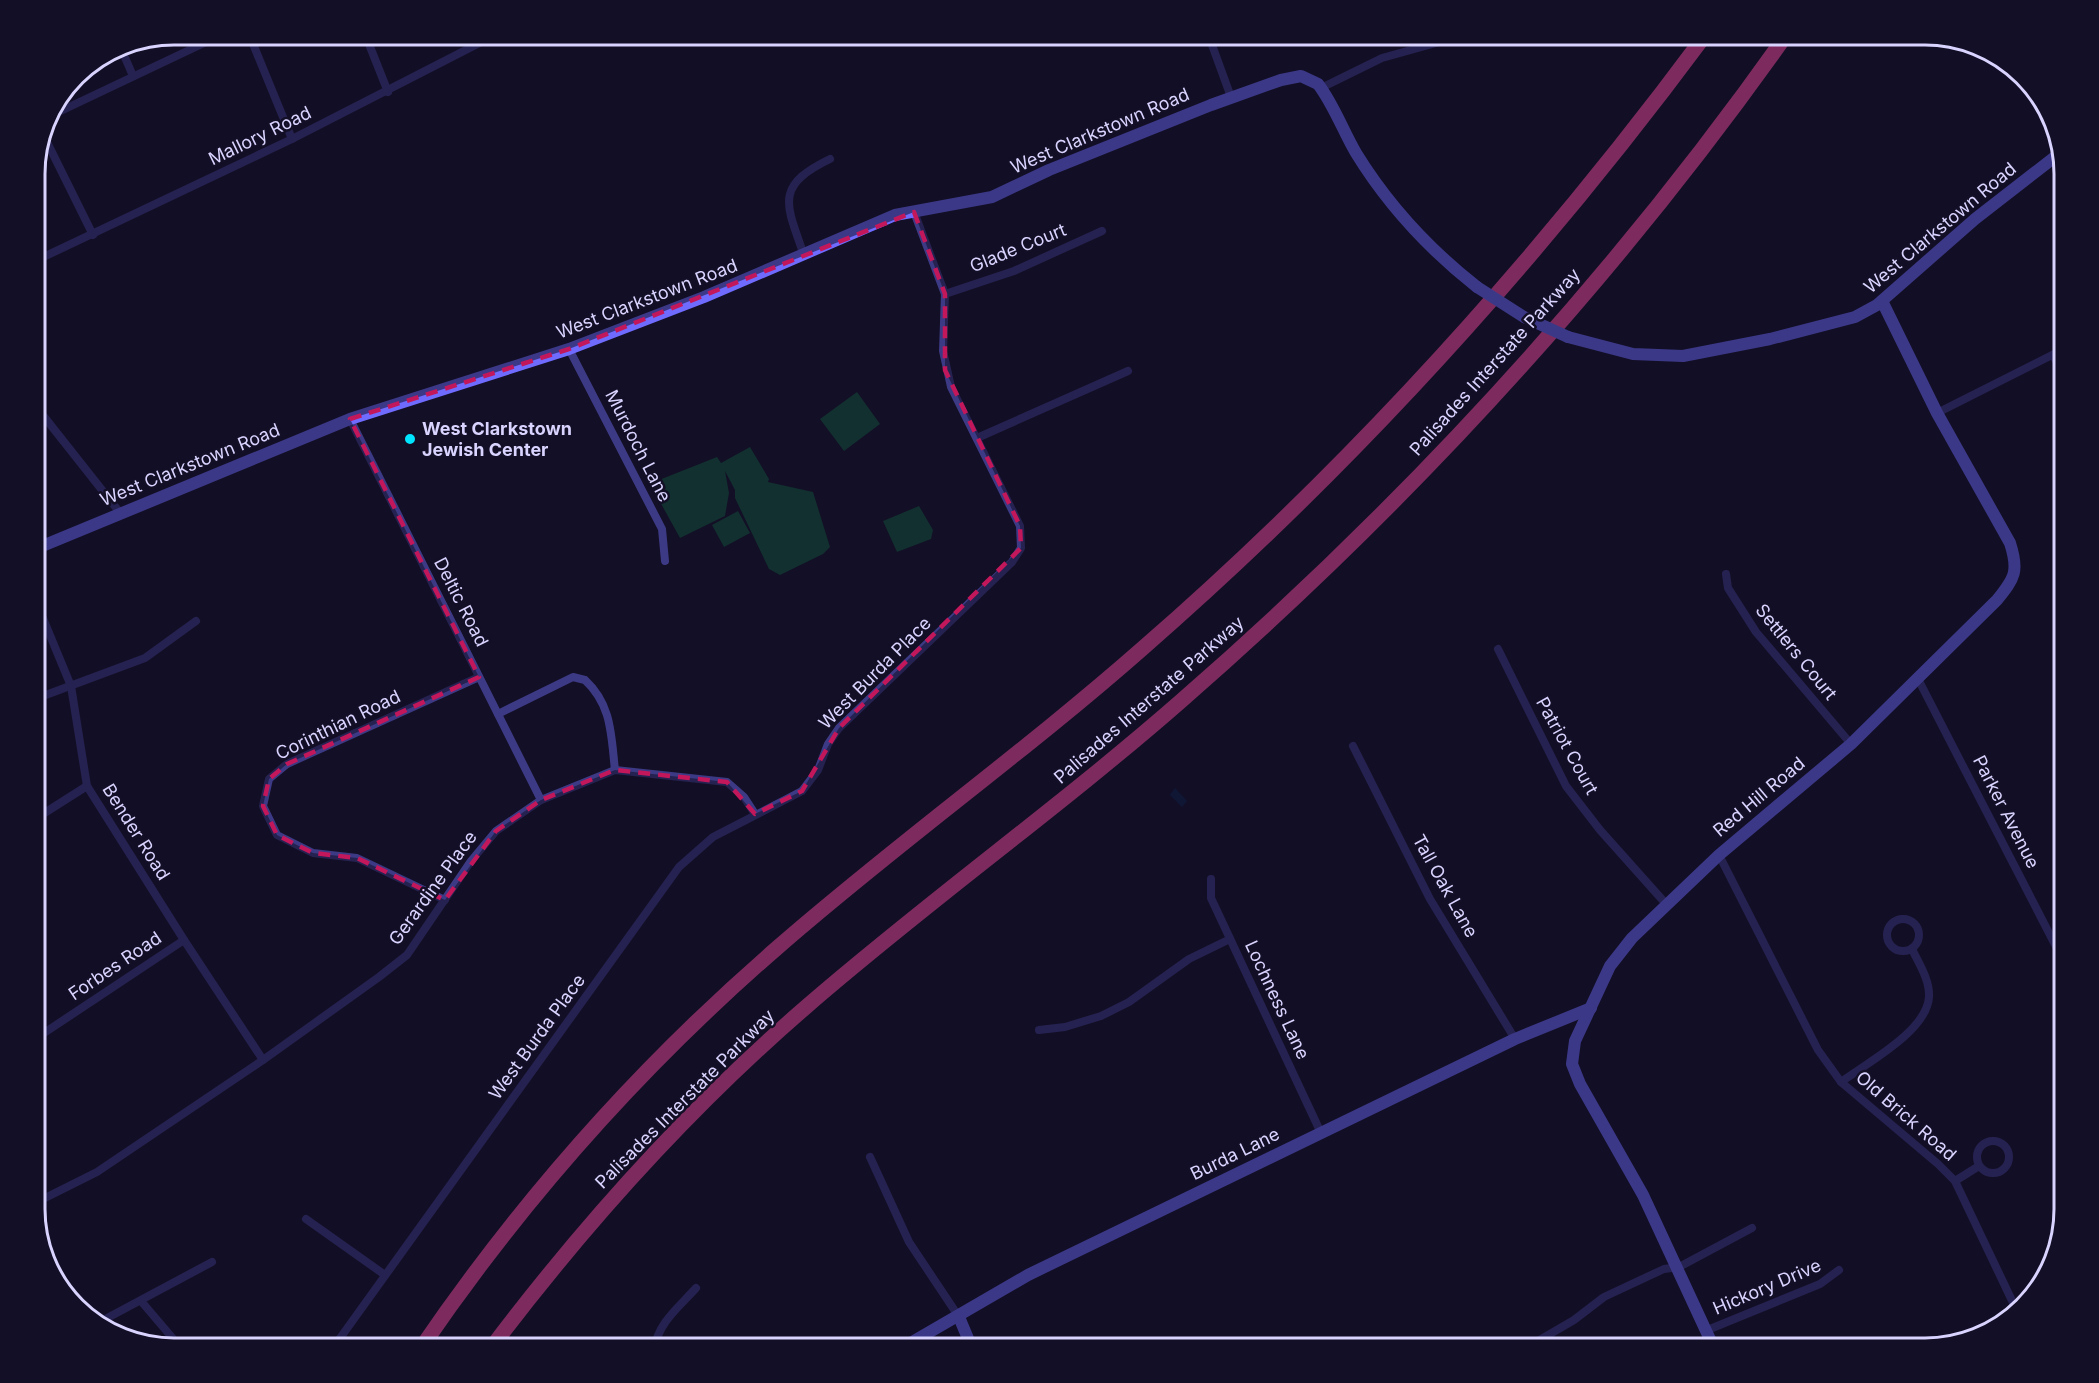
<svg xmlns="http://www.w3.org/2000/svg" width="2099" height="1383" font-family="Inter,sans-serif">
<rect width="100%" height="100%" fill="#130f26"/>
<!-- green -->
<g fill="#12302f">
<path d="M857,392L880,424L844,451L820,419Z"/>
<path d="M750,447L769,479L768,482L813,492L830,547L823,554L780,575L769,569L735,498V490L725,471L729,493L725,516L680,538L654,491L659,480L717,457L721,463Z"/>
<path d="M919,506L933,530L931,539L897,552L883,521Z"/>
<path d="M738,511L750,533L724,547L712,525Z"/>
</g>
<!-- water -->
<path fill="#0c2248" d="M1175,788L1187,801L1182,807L1170,795Z"/>
<g fill="none" stroke-linecap="round" stroke-linejoin="round">
<!-- street -->
<g stroke="#3d3a85" stroke-width="8">
<path d="M249,34L292,139"/>
<path d="M365,34L388,92"/>
<path d="M1208,34L1231,97"/>
<path d="M120,46L133,76"/>
<path d="M1321,88L1382,58L1468,34"/>
<path d="M48,117L223,34"/>
<path d="M43,134L93,235"/>
<path d="M804,255C786,204 774,186 830,159"/>
<path d="M35,261L292,139L497,34"/>
<path d="M945,294L1014,271L1102,231"/>
<path d="M569,349L662,529L665,561"/>
<path d="M2053,355L2064,376"/>
<path d="M38,409L121,514"/>
<path d="M1937,413L2064,349"/>
<path d="M350,419L541,800"/>
<path d="M977,438L1128,371"/>
<path d="M1726,574L1728,588L1756,632L1851,744"/>
<path d="M35,599L71,686L87,786L184,940L263,1060"/>
<path d="M1498,649L1566,786L1600,830L1667,905"/>
<path d="M1917,677L2064,962"/>
<path d="M35,699L145,658L196,621"/>
<path d="M498,714L573,677L585,680C612,705 611,735 615,770"/>
<path d="M1353,746L1430,899L1515,1039"/>
<path d="M35,819L87,786"/>
<path d="M1719,855L1818,1050L1841,1082L1938,1164L1955,1181L2016,1309"/>
<path d="M1211,879V898L1321,1133"/>
<path d="M445,900L357,858L313,853L277,835L263,806L269,779L287,764L479,677"/>
<circle cx="1903" cy="935" r="16"/>
<path d="M1039,1030L1065,1027L1101,1016L1129,1002L1189,959L1230,939"/>
<path d="M35,1039L184,940"/>
<path d="M1841,1082C1867,1063 1927,1031 1929,997C1930,980 1919,964 1912,949"/>
<circle cx="1993" cy="1157" r="16"/>
<path d="M870,1157L909,1242L959,1317"/>
<path d="M1955,1181L1979,1166"/>
<path d="M35,1203L97,1172L263,1060L379,977L407,955L471,861L496,831L541,800L615,770L727,782L744,797L755,814"/>
<path d="M306,1219L385,1275"/>
<path d="M141,1301L181,1348"/>
<path d="M96,1324L212,1262"/>
<path d="M1705,1331L1820,1284L1839,1270"/>
<path d="M333,1348L679,867L713,837L802,791L818,770L828,744L839,728L1012,562L1021,548L1020,526L951,387L943,351L945,294L914,212"/>
<path d="M655,1348C657,1324 680,1306 696,1288"/>
<path d="M1526,1348L1574,1320L1604,1297L1664,1269L1679,1267L1752,1228"/>
</g>
<!-- secondary -->
<g stroke="#6f6bff" stroke-width="12">
<path d="M1568,337L1633,354L1683,356L1770,339L1855,317L1877,305L1975,219L2060,153"/>
<path d="M35,549L350,419L569,349L704,297L895,215L992,197L1049,170L1211,105L1281,80L1301,76L1318,84C1334,105 1343,131 1356,153C1388,205 1430,250 1477,287"/>
<path d="M959,1317L972,1348"/>
<path d="M902,1348L1028,1275L1515,1039L1591,1008"/>
<path d="M1714,1348L1643,1195L1580,1084L1572,1064L1575,1041L1610,966L1632,938L1719,855L1851,744L1997,600C2015,578 2019,571 2010,543L1937,413L1882,301"/>
</g>
<!-- highway -->
<g stroke="#ff4fa3" stroke-width="15">
<path d="M421,1348C522,1200 642,1065 777,948C896,844 1025,752 1143,648C1353,465 1540,258 1706,34"/>
<path d="M491,1348C584,1225 689,1108 806,1007C928,901 1060,807 1181,701C1408,503 1613,280 1787,34"/>
</g>
<!-- secondary-bridge -->
<path stroke="#6f6bff" stroke-width="12" d="M1477,287L1524,317L1568,337"/>
</g>
<!-- marked area -->
<path d="M0 0H2099V1383H0ZM914,212L945,294V370L1020,526L1021,548L839,728L802,791L755,814L727,782L615,770L541,800L496,831L445,900L357,858L313,853L277,835L263,806L269,779L287,764L479,677L350,419L569,349Z" fill="#130f26" fill-opacity=".55" fill-rule="evenodd"/>
<path fill="none" stroke="#c2185b" stroke-width="4.5" stroke-dasharray="12 8" stroke-linejoin="round" d="M914,212L945,294V370L1020,526L1021,548L839,728L802,791L755,814L727,782L615,770L541,800L496,831L445,900L357,858L313,853L277,835L263,806L269,779L287,764L479,677L350,419L569,349Z"/>
<!-- markers -->
<circle fill="#00e5ff" stroke="#130f26" stroke-width="2" cx="410" cy="439" r="6"/>
<g text-anchor="middle" stroke-width="5" stroke-linejoin="round" paint-order="stroke">
<!-- street labels -->
<g font-size="18" fill="#d9d4ff" stroke="#130f26">
<text transform="translate(1100 131) rotate(-23)" y="6">West Clarkstown Road</text>
<text transform="translate(260 136) rotate(-26)" y="6">Mallory Road</text>
<text transform="translate(1940 228) rotate(-40)" y="6">West Clarkstown Road</text>
<text transform="translate(1018 248) rotate(-22)" y="6">Glade Court</text>
<text transform="translate(647 299) rotate(-21)" y="6">West Clarkstown Road</text>
<text transform="translate(1495 362) rotate(-48)" y="6">Palisades Interstate Parkway</text>
<text transform="translate(638 446) rotate(63)" y="6">Murdoch Lane</text>
<text transform="translate(190 465) rotate(-22)" y="6">West Clarkstown Road</text>
<text transform="translate(461 602) rotate(63)" y="6">Deltic Road</text>
<text transform="translate(1796 652) rotate(51)" y="6">Settlers Court</text>
<text transform="translate(875 673) rotate(-45)" y="6">West Burda Place</text>
<text transform="translate(1149 700) rotate(-41)" y="6">Palisades Interstate Parkway</text>
<text transform="translate(338 725) rotate(-26)" y="6">Corinthian Road</text>
<text transform="translate(1567 746) rotate(61)" y="6">Patriot Court</text>
<text transform="translate(1759 797) rotate(-40)" y="6">Red Hill Road</text>
<text transform="translate(2006 812) rotate(63)" y="6">Parker Avenue</text>
<text transform="translate(136 832) rotate(58)" y="6">Bender Road</text>
<text transform="translate(1445 886) rotate(61)" y="6">Tall Oak Lane</text>
<text transform="translate(433 888) rotate(-54)" y="6">Gerardine Place</text>
<text transform="translate(115 966) rotate(-34)" y="6">Forbes Road</text>
<text transform="translate(1277 1000) rotate(65)" y="6">Lochness Lane</text>
<text transform="translate(537 1037) rotate(-54)" y="6">West Burda Place</text>
<text transform="translate(685 1099) rotate(-45)" y="6">Palisades Interstate Parkway</text>
<text transform="translate(1906 1116) rotate(41)" y="6">Old Brick Road</text>
<text transform="translate(1235 1154) rotate(-26)" y="6">Burda Lane</text>
<text transform="translate(1767 1287) rotate(-23)" y="6">Hickory Drive</text>
</g>
<!-- poi labels -->
<g font-size="18" font-weight="bold" fill="#d9d4ff" stroke="#130f26" text-anchor="start">
<text x="422" y="435">West Clarkstown<tspan x="422" dy="21">Jewish Center</tspan></text>
</g>
</g>
<!-- crop -->
<path d="M0 0H2099V1383H0ZM174 45H1925A129 129 0 0 1 2054 174V1209A129 129 0 0 1 1925 1338H174A129 129 0 0 1 45 1209V174A129 129 0 0 1 174 45Z" fill="#130f26" fill-rule="evenodd"/>
<path fill="none" stroke="#d9d4ff" stroke-width="3" d="M174 45H1925A129 129 0 0 1 2054 174V1209A129 129 0 0 1 1925 1338H174A129 129 0 0 1 45 1209V174A129 129 0 0 1 174 45Z"/>
</svg>
